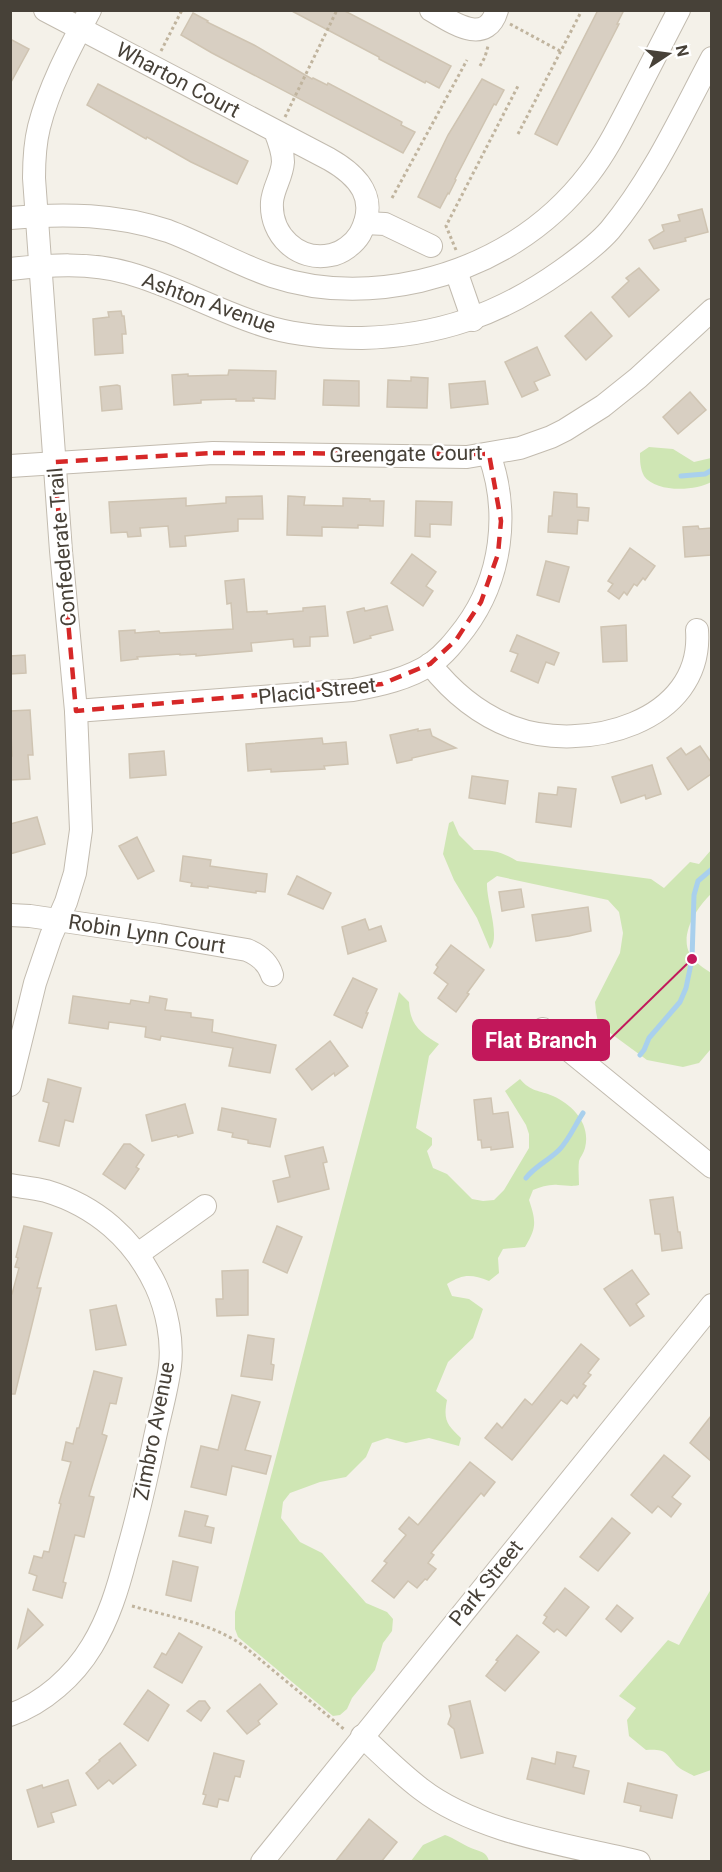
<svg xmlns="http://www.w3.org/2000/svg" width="722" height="1872" font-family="Roboto,sans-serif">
<rect width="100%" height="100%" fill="#f4f1e9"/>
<!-- green -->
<g fill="#cfe6b4">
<path d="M649,447L673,449L694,462L711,458V482C696,491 656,493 644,476C640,468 640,461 640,453Z"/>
<path d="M453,821L459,835L474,850C493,850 500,851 517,861L651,879L664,888L690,862L699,864L711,850V894C697,907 679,935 690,954C695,963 704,968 711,973L712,1046L710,1050L699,1063L683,1067L647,1060L602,1027L598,1022L596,1012L595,1002L620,953L623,933L619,912L608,900L497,876L487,883C486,901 501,937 490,949L477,918L454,880L443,854L449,823Z"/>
<path d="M399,992L409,1002C410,1026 421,1033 439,1044L429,1056L416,1128L432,1138V1145L427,1151L433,1168L447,1174L472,1199L483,1201L494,1200L504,1190L529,1148V1134L526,1125L505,1091L520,1079C531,1092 539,1090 553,1096C573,1105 591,1124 585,1148C584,1153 580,1157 579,1161C578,1169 579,1177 579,1185C571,1187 566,1185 558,1185C550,1184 541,1187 533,1190L529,1200C536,1221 537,1228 525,1247L503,1249L498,1258L499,1273L489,1281C471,1274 463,1274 447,1284L452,1296L469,1299L483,1309L473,1338L448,1362L436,1391L447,1400C443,1420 447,1425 461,1438L459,1446L429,1438L406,1443L387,1438L372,1443L366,1457L346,1477L320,1482L290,1493L283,1502L281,1518L300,1542L322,1553L366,1603L387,1612L393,1619L392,1631L383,1643L375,1670L352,1698L347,1709L340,1715L333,1716L238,1637L235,1629V1612Z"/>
<path d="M711,1589V1770L694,1776C689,1773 681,1770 676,1765C665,1752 666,1749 646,1750L629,1736L627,1720L636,1708L619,1696L668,1640L679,1645Z"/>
<path d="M445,1835C454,1838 462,1844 471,1848C480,1852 486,1851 489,1861H411L423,1845Z"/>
</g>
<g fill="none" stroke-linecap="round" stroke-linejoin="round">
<!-- stream -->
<g stroke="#a9d0ed" stroke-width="5">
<path d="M681,476L705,474L712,470"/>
<path d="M640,1055L644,1050L649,1038L680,1002L686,988L692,959L694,895L698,881L712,869"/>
<path d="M526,1178C535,1166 548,1161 559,1150C569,1140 575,1125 583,1113"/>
</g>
</g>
<!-- building -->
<g fill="#d8cfc2" stroke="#cfc4b2" stroke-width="1.5">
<path d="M290,10H343L451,66L439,88L426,81L425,83L379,59V57Z"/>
<path d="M598,10H624L617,24H619L557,145L535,134Z"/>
<path d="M193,13L208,21L207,22L254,45L312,79L313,78L327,85L328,83L402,122L401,125L415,132L403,153L212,53L181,35Z"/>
<path d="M10,39L29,49L10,84Z"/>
<path d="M482,79L504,90L496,105L494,104L455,179L456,180L449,194L448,193L440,208L418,197L448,135Z"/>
<path d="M98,84L248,161L237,184L191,162L147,137L146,139L87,105Z"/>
<path d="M702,209L708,232L685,238L686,241L654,249L649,240L664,231L662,225L680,221L678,215Z"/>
<path d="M639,268L659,290L629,317L612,297L629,281L626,278Z"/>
<path d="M121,311L122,316H124L126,334H122L123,353L95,355L93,319L109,317L108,312Z"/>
<path d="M591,312L612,336L586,360L565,336Z"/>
<path d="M537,347L550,375L534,382L538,390L522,397L505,362Z"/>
<path d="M229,370L276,371L275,399L253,398L254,401H236V399L201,400V403L174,405L172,375L188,374V376L228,375Z"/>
<path d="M411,377L428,378L427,408L387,407L388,380L411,381Z"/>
<path d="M324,380L359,381V406L323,405Z"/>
<path d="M485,381L488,404L451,408L449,384Z"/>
<path d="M117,385L120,386L122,409L102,411L100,387Z"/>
<path d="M690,392L706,410L678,434L663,417Z"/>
<path d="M554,492L577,494V507L589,508L588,521L578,520L577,534L548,532L549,516H552Z"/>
<path d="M262,496L263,519H238V531L185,536L186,546L170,547L168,526L140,528L141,536L128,537L127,532L111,533L109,502L186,498V506L226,503V497Z"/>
<path d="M288,496L305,497L304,505L343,506V498L370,499V501H384L383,526L358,525V528L322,527V536L287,535Z"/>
<path d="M416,501L452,502L451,525L430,524V537L415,536Z"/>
<path d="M698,526L699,529L711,528V555L685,557L683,527Z"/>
<path d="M630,548L655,566L645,580L643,578L637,586L634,584L627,595L624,592L619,599L608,591L613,584L608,581Z"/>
<path d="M412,554L436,572L426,586L433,591L423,606L391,583Z"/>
<path d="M546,561L569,567L559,602L537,595Z"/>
<path d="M244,579L247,612L267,611V614L303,611V608L325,606L328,636L310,637V646L294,647L293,639L251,643L252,651L196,656V654L180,655V654L137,657L138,659L121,661L119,631L135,630V633L159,631L160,633L233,629L231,603L227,604L225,581Z"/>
<path d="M387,606L393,630L370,636L371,638L354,643L347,612L364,608L365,611Z"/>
<path d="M626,625L627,661L603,662L601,627Z"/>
<path d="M517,635L559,653L554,665L546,662L538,683L511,671L518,654L510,651Z"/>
<path d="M25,655L26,673L10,674V656Z"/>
<path d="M30,710L33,755H28L30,779L10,780V756H12L10,711Z"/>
<path d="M418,729V731L430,729L432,736L456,748L412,758V760L397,763L390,735Z"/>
<path d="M322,738L323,744L346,742L348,764L324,766L325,769L308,770L271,772V769L248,771L246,744Z"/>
<path d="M700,746L711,762V774L688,790L667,758L681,748L686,755Z"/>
<path d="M164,751L166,775L130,778L129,754Z"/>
<path d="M652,765L661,794L646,799L645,795L621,803L612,777Z"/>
<path d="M472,776L508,781L505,804L469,798Z"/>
<path d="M558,787L576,789L571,827L536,822L539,793L557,795Z"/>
<path d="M37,817L45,844L10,854V824Z"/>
<path d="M137,837L154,871L138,879L119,846Z"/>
<path d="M183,856L211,860L210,866L267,874L265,892L256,891V893L208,886V888L191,886L192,883L180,881Z"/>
<path d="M297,876L331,893L323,909L288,894Z"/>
<path d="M521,889L524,907L502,911L499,892Z"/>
<path d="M588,907L591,931L569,936L536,941L532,915Z"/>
<path d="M365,919L369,930L381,926L386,941L348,954L342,927Z"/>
<path d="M451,945L484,970L467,993L469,994L456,1012L438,998L448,984L434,973L438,967L436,965Z"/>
<path d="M353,978L377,989L366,1013H368L362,1028L334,1015Z"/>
<path d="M73,996L130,1004L131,1000L149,1003L150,996L167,999L165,1010L191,1013V1017L213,1020L212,1032L276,1045L270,1073L229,1066L233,1048L161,1036L160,1040L145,1037L146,1027L109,1022L108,1029L69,1023Z"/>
<path d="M330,1041L348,1066L335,1076L334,1073L312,1090L296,1069Z"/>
<path d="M48,1079L81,1088L73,1122L65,1120L59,1146L39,1141L49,1103L43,1101Z"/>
<path d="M491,1098L493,1114L508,1112L513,1147L491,1150V1147L482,1148L481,1140H478L474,1100Z"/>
<path d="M185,1104L193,1133L178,1137L177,1135L152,1141L146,1115Z"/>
<path d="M222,1108L276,1119L270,1147L248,1143V1140L232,1137L233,1133L218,1130Z"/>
<path d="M124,1144H130L144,1155L136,1167L139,1169L125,1189L103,1174Z"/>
<path d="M323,1147L327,1162L323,1163L329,1189L278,1202L273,1181L290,1177L285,1156Z"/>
<path d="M673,1197L678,1232H680L682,1248L662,1251L660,1234H655L650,1200Z"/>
<path d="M24,1226L52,1233L37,1288H41L15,1394H10V1294H12L19,1268L15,1267L18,1258L16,1257Z"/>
<path d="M277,1226L302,1237L287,1273L263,1262Z"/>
<path d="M248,1270V1315L217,1316L216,1299H223L222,1271Z"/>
<path d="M632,1270L649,1294L636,1304L644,1316L630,1326L604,1289Z"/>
<path d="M116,1305L126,1345L96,1350L90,1310Z"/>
<path d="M248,1335L274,1339L271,1364L274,1365L272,1380L241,1376Z"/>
<path d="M581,1344L599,1359L588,1373L591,1375L583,1384L586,1386L577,1398L574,1395L567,1404L561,1400L512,1460L485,1438L497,1423L502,1428L525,1399L532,1405Z"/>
<path d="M94,1371L122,1378L116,1404L110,1403L102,1434L107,1436L89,1496L94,1497L84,1537L75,1535L63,1582L66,1583L62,1598L33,1590L37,1576L29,1573L34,1556L42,1558L44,1551L49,1552L61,1504L59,1503L71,1462L62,1460L66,1442L73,1444L77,1428H79Z"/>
<path d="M232,1395L260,1402L245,1450L271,1456L266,1474L232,1466L226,1495L191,1487L201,1446L218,1450Z"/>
<path d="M711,1416V1461L690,1443Z"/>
<path d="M664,1455L690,1476L672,1497L681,1504L671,1517L658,1506L652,1513L631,1495Z"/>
<path d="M470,1462L495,1482L484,1496L481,1493L431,1553L434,1555L428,1563L436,1569L427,1580L425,1579L417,1588L408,1581L394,1598L372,1581L387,1563L384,1561L406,1535L399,1529L409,1517L418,1525Z"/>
<path d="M185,1511L208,1516L205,1526L214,1528L211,1543L179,1536Z"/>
<path d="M612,1518L630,1533L598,1571L580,1557Z"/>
<path d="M173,1561L198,1567L191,1601L166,1595Z"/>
<path d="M565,1588L589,1607L566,1636L557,1629L554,1632L543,1623L547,1617L544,1615Z"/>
<path d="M617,1605L633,1618L621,1632L606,1619Z"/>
<path d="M28,1609L43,1625L18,1648Z"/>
<path d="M179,1633L202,1647L182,1683L154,1667L162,1653L166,1655Z"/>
<path d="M517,1635L539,1652L505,1691L486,1676L498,1661L496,1660Z"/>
<path d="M260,1684L277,1704L258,1721L260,1724L247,1734L227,1711Z"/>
<path d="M148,1690L169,1705L148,1741L124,1724Z"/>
<path d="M199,1701H205L210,1708L201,1721L187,1711Z"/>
<path d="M470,1701L483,1753L461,1758L454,1729L448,1724L451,1716L449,1706Z"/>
<path d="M120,1743L136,1765L113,1784L109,1780L98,1789L86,1773L100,1761L99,1760Z"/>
<path d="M557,1752L576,1756L573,1767L589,1771L584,1794L527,1779L532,1758L555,1764Z"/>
<path d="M214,1753L244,1761L240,1777L235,1776L228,1801L219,1799L217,1807L203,1804L206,1795L203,1794Z"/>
<path d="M68,1780L76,1805L51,1813L54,1822L38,1827L27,1790L42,1785L43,1788Z"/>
<path d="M628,1783L677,1795L672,1818L640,1811L641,1806L624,1802Z"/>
<path d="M369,1819L397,1842L381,1862H335Z"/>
</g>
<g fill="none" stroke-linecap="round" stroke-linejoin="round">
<defs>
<g id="minor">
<path d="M45,10L329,159C359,176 379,199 360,234C354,244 342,253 331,255C298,262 270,235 272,202C273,188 282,177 283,162C283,151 279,141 275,131"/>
<path d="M431,10C452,22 486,47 497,10"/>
<path d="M10,218C64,213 117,214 168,231C203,244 236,264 272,276C320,292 371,292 420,281C488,265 547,229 589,174C606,152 618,128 631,103C647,72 663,41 679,10"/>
<path d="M365,223L385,224L431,246"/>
<path d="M10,269C49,265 90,262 128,273C178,287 222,314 272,328C301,336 332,338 362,338C438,336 499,315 561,271C578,259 596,246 610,230C653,178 680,118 712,58"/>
<path d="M456,271L473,320"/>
<path d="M10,466L213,453L467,457L520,448L551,437L565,430L603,406L638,378L712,310"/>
<path d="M430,664C452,692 478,714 512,727C583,754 704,723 697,630"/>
<path d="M76,711L353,690C380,685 408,679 431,664C445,654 455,641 465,628C502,578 510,512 489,454"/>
<path d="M10,915L30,916L159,935L247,950C259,955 268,962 272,975"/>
<path d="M543,1029L712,1167"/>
<path d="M10,1085L35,983L51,936L66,902L75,873L81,830L76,711L61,551L34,178C34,161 35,143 39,127C49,87 71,46 90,10"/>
<path d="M10,1185C22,1187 35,1188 46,1191C96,1206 134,1239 156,1286C167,1310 173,1341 170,1366C167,1391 159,1417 154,1442C146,1481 137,1519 126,1557C118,1588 109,1618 92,1646C74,1676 44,1703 10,1715"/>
<path d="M138,1254L205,1206"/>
<path d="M362,1736C381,1754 400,1773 421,1789C478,1833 569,1845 639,1862"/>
<path d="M262,1862L712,1305"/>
</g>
</defs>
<!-- minor casing -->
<use href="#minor" stroke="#c2bbaf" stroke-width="24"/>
<!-- path -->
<g stroke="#c0b49e" stroke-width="3" stroke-dasharray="3 3" stroke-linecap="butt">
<path d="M510,24L560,51"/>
<path d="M161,51L182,10"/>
<path d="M480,66L485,57L488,46"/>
<path d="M285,117L337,10"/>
<path d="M518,134L582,10"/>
<path d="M392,198L467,60"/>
<path d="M456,250L446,226L518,86"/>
<path d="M132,1606C170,1617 213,1623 245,1647L345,1730"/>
</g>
<!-- minor -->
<use href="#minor" stroke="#fff" stroke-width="22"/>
</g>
<!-- marked area -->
<path fill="none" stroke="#d62828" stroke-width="4.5" stroke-dasharray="12 8" stroke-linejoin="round" d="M213,453L489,454L501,521L498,554L481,602L456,640L430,664L382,684L76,711L54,462Z"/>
<g text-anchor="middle" stroke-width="5" stroke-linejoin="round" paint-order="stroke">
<!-- street labels -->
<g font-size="21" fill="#474138" stroke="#fff">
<text transform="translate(178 80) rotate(28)" y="7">Wharton Court</text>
<text transform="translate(209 303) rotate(20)" y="7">Ashton Avenue</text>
<text transform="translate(406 454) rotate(-1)" y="7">Greengate Court</text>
<text transform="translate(62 547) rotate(-95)" y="7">Confederate Trail</text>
<text transform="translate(317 691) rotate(-6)" y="7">Placid Street</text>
<text transform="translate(147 934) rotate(9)" y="7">Robin Lynn Court</text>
<text transform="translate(154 1431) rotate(-79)" y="7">Zimbro Avenue</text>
<text transform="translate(486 1583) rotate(-51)" y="7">Park Street</text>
</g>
</g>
<!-- callouts -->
<path fill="none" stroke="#c2185b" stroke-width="2" d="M692 959L609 1040"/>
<circle fill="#c2185b" stroke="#fff" stroke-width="2" cx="692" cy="959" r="6"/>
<rect fill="#c2185b" stroke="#c2185b" stroke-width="2" x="473" y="1020" width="136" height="40" rx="6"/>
<g font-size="22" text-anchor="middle" font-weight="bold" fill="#fff">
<text x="541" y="1048">Flat Branch</text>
</g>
<!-- border -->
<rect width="722" height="1872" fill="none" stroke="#474138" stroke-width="24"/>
<!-- north arrow -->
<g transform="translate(668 54) rotate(77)" stroke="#ffffff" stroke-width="4.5" paint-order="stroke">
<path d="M0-4.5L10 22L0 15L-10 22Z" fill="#474138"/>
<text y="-9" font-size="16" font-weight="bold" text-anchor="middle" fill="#474138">N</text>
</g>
</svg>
